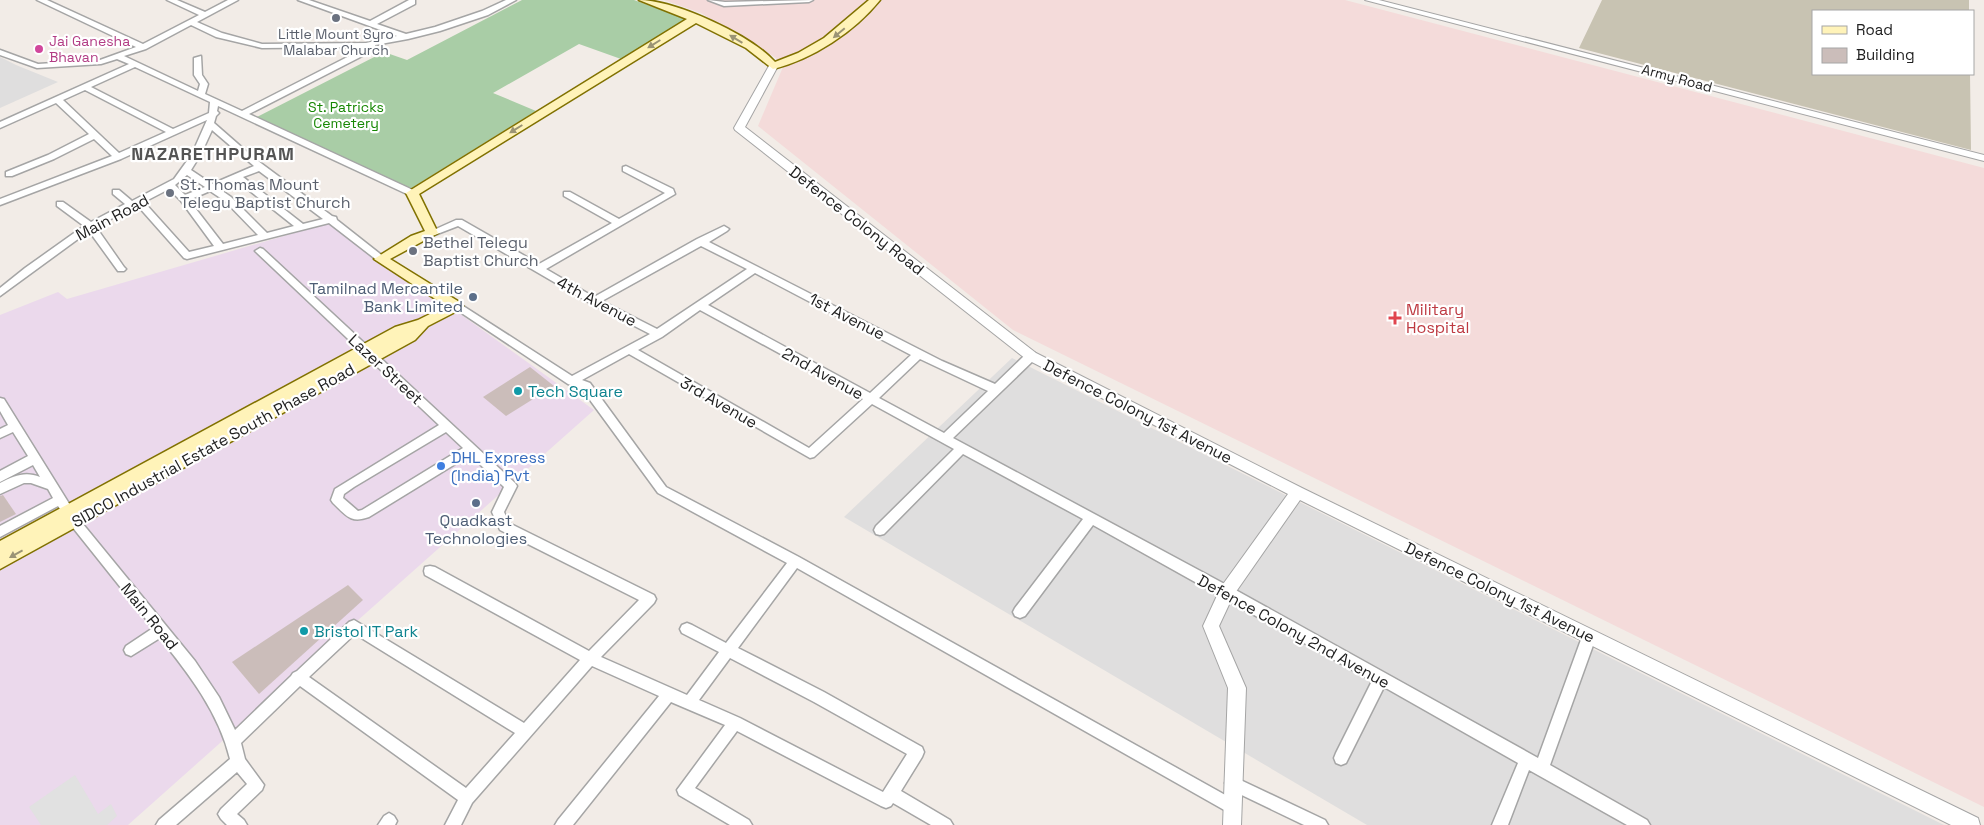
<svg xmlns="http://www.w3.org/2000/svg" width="1984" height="825" font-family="'Space Grotesk',sans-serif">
<rect width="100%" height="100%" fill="#f2ece7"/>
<!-- residential -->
<g fill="#dfdede">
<path d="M0,57L16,65L58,82L0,108Z"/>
<path d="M1012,358L1944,825H1367L844,517Z"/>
</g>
<!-- industrial -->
<path fill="#ebd9ec" d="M332,222L594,410L128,825H0V315L58,292L67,299Z"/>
<!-- military -->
<path fill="#f4dbda" d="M664,0H1345L1984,168V807L1013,330L758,126L783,67L776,58L701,13Z"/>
<!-- construction -->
<path fill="#c8c3b2" d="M1602,0H1969V11H1813V74H1970L1971,150L1579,48Z"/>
<!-- cemetery -->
<path fill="#a9cda6" d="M522,0H634L687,19L621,59L579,44L493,93L536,111L410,189L255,118L384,52L407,60Z"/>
<!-- parking -->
<path fill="#e1e1e1" d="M75,775L98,814L111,804L117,816L107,825H41L29,807Z"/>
<!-- building -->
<g fill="#cbbdba">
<path d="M530,367L554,386L506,416L483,397Z"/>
<path d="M3,495L16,514L0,522V496Z"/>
<path d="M348,585L363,600L259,694L232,662Z"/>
</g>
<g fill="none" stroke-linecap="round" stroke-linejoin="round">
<defs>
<g id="minor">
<path d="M37,0H47L143,44L199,15L167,0H177L205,12L228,0H238L197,22L222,33L262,44L366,43L397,36L298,0H309L370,21L409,0H415V4L377,24L406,34L435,27L482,11L506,0H516L488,15L440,31L408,39L375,45L376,49L249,114L415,191V195H409L218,106L217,111L219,113L216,116L214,123L254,158L332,216L336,217L337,220L384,257L386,259L384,261H378L329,223L187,259L184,258L137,205L96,227L124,267L126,269L124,271H118L89,231L0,296V288L25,268L84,226L57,206V202H63L91,222L125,204L113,194V190H119L132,201L174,179L192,154L207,120L121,159L0,205V199L112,156L94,139L54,159L12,176H6V172L48,155L89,134L56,103L0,128V122L129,64L117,59L101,64L37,68L0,55V50L38,64L100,60L136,47ZM191,25L216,37L262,48L367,47L242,111L205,94L208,84L202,75L201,56L194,58V75L200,84L198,91L124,56L146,49ZM135,67L210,102L209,113L173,129L91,87ZM85,90L166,132L119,153L63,100ZM212,130L254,166L212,184L191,170L201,154ZM259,171L323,219L303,224L243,177ZM187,175L205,187L185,195L175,185ZM236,180L294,226L267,233L231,197L218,188ZM169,189L181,201L214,246L189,252L144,202ZM210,191L225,201L258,235L223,244L189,200Z"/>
<path d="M708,0L725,2L813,0L809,2L724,6Z"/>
<path d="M626,166L673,189L675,194L546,269L594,297L697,239L724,226L729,229L727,231L709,242L942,361L995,384L1027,353H1035L1036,356L1035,359L953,438L1232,588L1538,758L1582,637L1584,633L1589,631L1594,633L1596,637L1550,765L1647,820L1650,825H1627L1529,770L1508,825H1492L1518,763L1384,687L1346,763L1341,765L1336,763L1334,758L1336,753L1372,681L1093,525L1025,616L1020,618L1015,616L1013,612L1015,608L1083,519L963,454L884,534L880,535L876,534L874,530L876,526L954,449L872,404L814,457L810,458L629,354L582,380L590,383L666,487L799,557L1236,801L1239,806L1236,811L1231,813L1226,811L797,568L738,648L824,692L922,747L924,752L922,757L901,791L950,820L953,825H931L893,803L891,806L886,808L881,806L737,731L695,788L749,820L752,825H730L679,795L677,790L725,725L671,702L573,825H555L558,820L659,696L592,666L472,803L461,825H445L458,800L300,686L241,743L245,759L264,785L262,790L237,814L244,820L247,825H227L221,819L218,814L221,809L247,784L237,772L176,825H156L159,820L230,759C219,713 189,674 160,638L131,656L126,654L124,650L126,646L153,628L70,524L58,506L0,537V526L53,498L48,489L31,483H24L0,494V483C14,476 25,471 40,477L33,465L0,482V471L28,456L13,432L0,438V429L8,425L0,411V398L4,399L78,518L195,661L219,697L235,730L291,676L293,673L297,671L349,622L354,620L524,723L580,660L425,575L424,571L425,567L430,566L435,567L589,651L639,600L500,530L492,512L504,487L470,455L369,517C350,524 346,515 333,503L331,500L335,489L439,425L255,251L260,248L263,249L515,483L517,486L504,512L509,523L654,595L656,599L654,603L601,657L687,695L719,652L682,633L680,629L682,625L687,623L692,625L726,643L787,563L658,493L582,389L568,384L451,306L456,303L460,304L572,376L650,334L590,303L458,226L432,236L427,233L456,220H462L539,264L612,223L564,196V192H570L619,219L665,193L623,171V167ZM701,246L747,269L657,329L602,301ZM755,273L911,355L870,393L708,305ZM700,310L863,399L809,448L638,350L662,337ZM920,359L988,391L944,433L879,398ZM446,432L463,448L362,510L358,511L343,498L344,494L354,487ZM355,634L515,733L466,788L309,677ZM730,658L814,702L907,754L883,792L740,718L699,700Z"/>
<path d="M1232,776L1325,820L1328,825H1304L1227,788L1225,783L1227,778Z"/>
<path d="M389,813L394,816L397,821L395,825H378L384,816Z"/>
</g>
<g id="tertiary">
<path d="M1365,0H1379L1984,155V161Z"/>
<path d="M770,64L778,66L745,127L1036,353L1302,488L1978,818L1980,825H1951L1300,500L1233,596L1219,626L1246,688L1241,825H1223L1228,688L1203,626L1221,587L1288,494L1026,359L735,130L734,128Z"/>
</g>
<path id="secondary" d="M639,0C675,0 751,35 775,62L798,53L824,38L869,0H880C854,32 813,59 773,69L746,48L696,23L419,194L438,233L390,259L461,303L463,306L461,309L428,326L415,340L0,569V541L395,327L418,320L446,306L374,259L411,236L425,231L406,193L687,19Z"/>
</defs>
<!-- minor casing -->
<use href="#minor" stroke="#a5a5a5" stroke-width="3"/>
<!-- tertiary casing -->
<use href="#tertiary" stroke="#a5a5a5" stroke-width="2"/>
<!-- secondary casing -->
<use href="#secondary" stroke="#817100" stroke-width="3"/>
<!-- minor -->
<use href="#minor" fill="#fff" fill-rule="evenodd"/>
<!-- tertiary -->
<use href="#tertiary" fill="#fff" fill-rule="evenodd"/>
<!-- secondary -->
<use href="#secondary" fill="#fff3b9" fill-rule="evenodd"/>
</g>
<!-- one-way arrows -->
<defs><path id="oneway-solid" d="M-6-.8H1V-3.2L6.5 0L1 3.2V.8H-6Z" transform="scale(1.25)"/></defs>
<g fill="#9b9475">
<use href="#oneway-solid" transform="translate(839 33) rotate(140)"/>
<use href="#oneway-solid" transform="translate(736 39) rotate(-149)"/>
<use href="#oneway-solid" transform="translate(654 44) rotate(148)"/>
<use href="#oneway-solid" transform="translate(516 129) rotate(148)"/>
<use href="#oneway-solid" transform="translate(16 554) rotate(151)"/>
</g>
<!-- markers -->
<g fill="#6b7280" stroke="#fff" stroke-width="2">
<circle cx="336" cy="18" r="5"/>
<circle cx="170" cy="193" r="5"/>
<circle cx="413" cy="251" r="5"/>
</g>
<circle fill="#d1479c" stroke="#fff" stroke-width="2" cx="39" cy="49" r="5"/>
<g fill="#5c6f8a" stroke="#fff" stroke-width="2">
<circle cx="473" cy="297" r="5"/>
<circle cx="476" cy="503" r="5"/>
</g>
<path fill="#e0444e" stroke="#fff" stroke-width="2" d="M1392.5 310.5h5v5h5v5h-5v5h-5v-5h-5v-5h5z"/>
<g fill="#0f9aa8" stroke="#fff" stroke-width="2">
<circle cx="518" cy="391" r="5"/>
<circle cx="304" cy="631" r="5"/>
</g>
<circle fill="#3f7fe0" stroke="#fff" stroke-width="2" cx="441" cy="466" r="5"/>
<g text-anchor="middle" stroke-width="4.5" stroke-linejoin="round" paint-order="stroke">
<!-- far-worship labels -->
<g font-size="14" fill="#5b616d" stroke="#fff">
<text x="336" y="39">Little Mount Syro<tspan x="336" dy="16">Malabar Church</tspan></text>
</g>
<!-- far-hotel labels -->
<g font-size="14" fill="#b23c85" stroke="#fff" text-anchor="start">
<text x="49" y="46">Jai Ganesha<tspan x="49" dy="16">Bhavan</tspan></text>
</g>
<!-- far-street labels -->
<g font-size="14" fill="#212121" stroke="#fff">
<text transform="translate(1677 78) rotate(15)" y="5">Army Road</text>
</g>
<!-- far-park labels -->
<g font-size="14" fill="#168703" stroke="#fff">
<text x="346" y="112">St. Patricks<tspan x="346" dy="16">Cemetery</tspan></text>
</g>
<!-- worship labels -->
<g font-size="16" fill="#5b616d" stroke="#fff" text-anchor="start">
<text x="180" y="190">St. Thomas Mount<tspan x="180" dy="18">Telegu Baptist Church</tspan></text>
<text x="423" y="248">Bethel Telegu<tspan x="423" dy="18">Baptist Church</tspan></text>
</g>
<!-- street labels -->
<g font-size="16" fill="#212121" stroke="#fff">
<text transform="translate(112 217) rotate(-28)" y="6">Main Road</text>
<text transform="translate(857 220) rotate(38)" y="6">Defence Colony Road</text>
<text transform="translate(597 301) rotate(28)" y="6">4th Avenue</text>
<text transform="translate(847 316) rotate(27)" y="6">1st Avenue</text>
<text transform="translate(386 369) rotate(43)" y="6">Lazer Street</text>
<text transform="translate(823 373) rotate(29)" y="6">2nd Avenue</text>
<text transform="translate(719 402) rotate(30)" y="6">3rd Avenue</text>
<text transform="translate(1138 411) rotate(27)" y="6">Defence Colony 1st Avenue</text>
<text transform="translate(213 445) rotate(-29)" y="6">SIDCO Industrial Estate South Phase Road</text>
<text transform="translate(1500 592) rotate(26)" y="6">Defence Colony 1st Avenue</text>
<text transform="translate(150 616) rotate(51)" y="6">Main Road</text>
<text transform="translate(1294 631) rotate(29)" y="6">Defence Colony 2nd Avenue</text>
</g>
<!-- service labels -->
<g font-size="16" fill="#4e5e75" stroke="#fff" text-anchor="end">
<text x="463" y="294">Tamilnad Mercantile<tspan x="463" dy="18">Bank Limited</tspan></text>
<text x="476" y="526" text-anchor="middle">Quadkast<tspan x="476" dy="18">Technologies</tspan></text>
</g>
<!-- health labels -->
<g font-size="16" fill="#be3a42" stroke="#fff" text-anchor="start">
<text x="1406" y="315">Military<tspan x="1406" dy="18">Hospital</tspan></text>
</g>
<!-- culture labels -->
<g font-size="16" fill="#0d838f" stroke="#fff" text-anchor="start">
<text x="528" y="397">Tech Square</text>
<text x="314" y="637">Bristol IT Park</text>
</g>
<!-- shop labels -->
<g font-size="16" fill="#366cbe" stroke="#fff" text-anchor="start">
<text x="451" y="463">DHL Express<tspan x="451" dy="18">(India) Pvt</tspan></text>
</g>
<!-- far-district labels -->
<g font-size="18" font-weight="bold" letter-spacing="1" fill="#545454" stroke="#fff">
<text x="213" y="160">NAZARETHPURAM</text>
</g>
</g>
<!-- legend -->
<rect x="1812" y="10" width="162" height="65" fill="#ffffff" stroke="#a6a6a6"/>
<rect x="1822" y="26" width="25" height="8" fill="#fff3b9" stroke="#a6a6a6"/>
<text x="1856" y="35" font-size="15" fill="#212121">Road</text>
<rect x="1822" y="48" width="25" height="15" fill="#cbbdba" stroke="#a6a6a6"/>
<text x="1856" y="60" font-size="15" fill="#212121">Building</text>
</svg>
